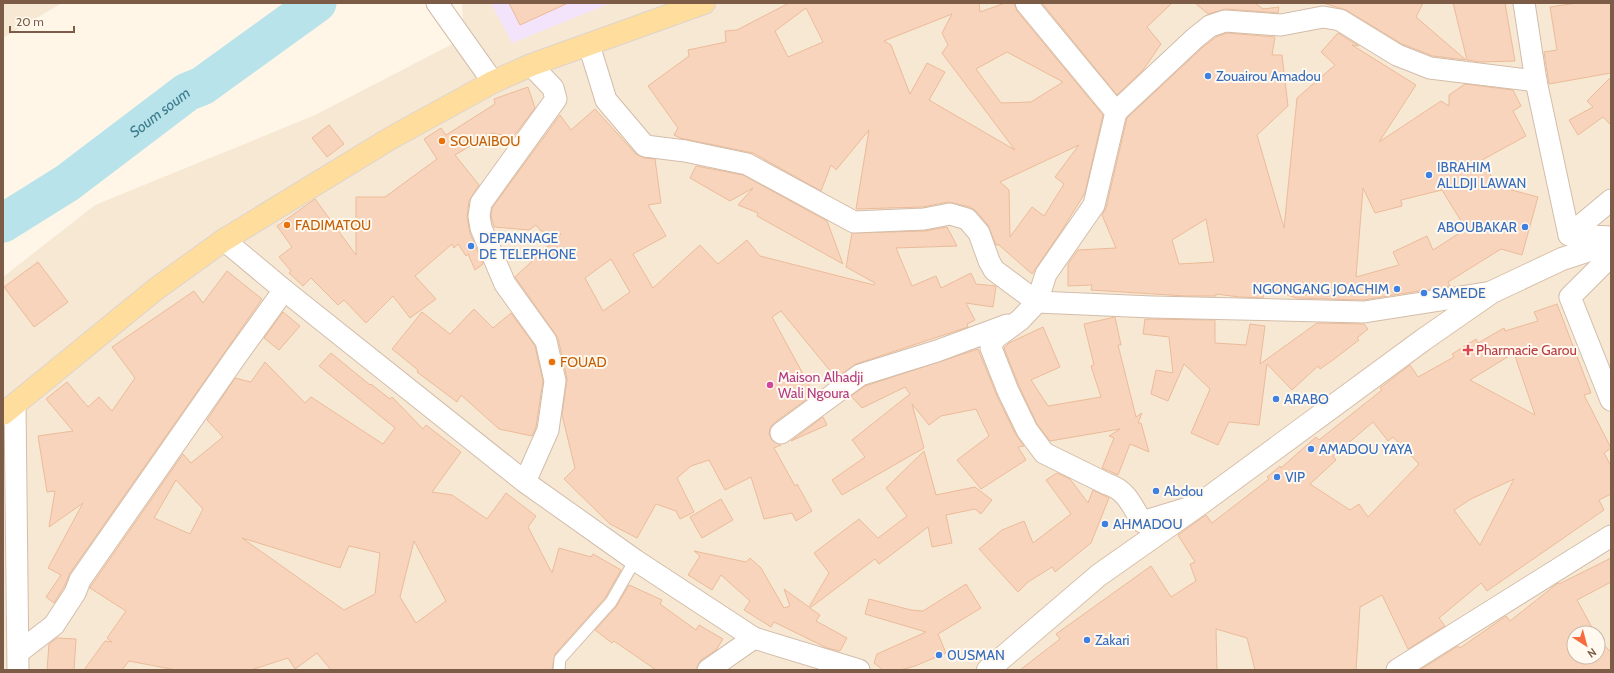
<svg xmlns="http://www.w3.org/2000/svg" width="1614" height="673" font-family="Cabin,sans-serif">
<rect width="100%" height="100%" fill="#fff6e7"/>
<!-- residential -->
<g fill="#f7e8d4" fill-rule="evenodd">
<path d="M3,3H62L3,38Z"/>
<path d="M462,3H1611V670H3V277L95,205L315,115L464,38ZM1574,633H1598V657H1574Z"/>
</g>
<!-- education -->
<path fill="#f3e3fb" d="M491,3H611L512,43Z"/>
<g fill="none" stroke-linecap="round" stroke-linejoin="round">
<!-- river -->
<path stroke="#b8e3eb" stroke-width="39" id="s1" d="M3,223L67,183L187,92L202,86L317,3"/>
</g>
<!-- building -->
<g fill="#f7d4bb" stroke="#ecbb99" fill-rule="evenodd">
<path d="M509,3H568L520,25Z"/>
<path d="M789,3H979L980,12L1005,3H1014L1017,11L1103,115L1085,193L1062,230L1032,274L999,245H996L988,225L976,211L970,207L948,202L923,207L856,209L869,130L836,170L831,165L821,191L753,153L680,138L674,135L678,128L648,86L689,56L688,50L726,42L725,31L737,30ZM806,8L823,42L788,57L775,31ZM952,14L942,33L948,45L942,53L1015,150L929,100L945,72L927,63L910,94L891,45L884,41ZM1007,52L1063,82L1031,102L1001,103L976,69ZM1079,145L1055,177L1064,184L1044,216L1032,207L1010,237L1009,190L1000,182Z"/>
<path d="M1042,3H1172L1147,27L1161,44L1143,70L1117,95Z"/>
<path d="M1195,3H1255L1263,9L1279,7L1278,13L1226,9L1208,14Z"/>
<path d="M1323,3H1423L1416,17L1466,60L1433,56L1402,44L1346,10Z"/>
<path d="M1453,3H1505L1515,61L1480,62L1467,60Z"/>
<path d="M1577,3H1611V73L1549,84L1544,52L1557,50L1550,7Z"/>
<path d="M1227,33L1275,37L1272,55H1282L1288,106L1257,135L1284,228L1297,98L1335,65L1321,52L1338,33L1359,46L1352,45L1416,85L1379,142L1441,101L1449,106V95L1465,84L1513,90L1521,106L1513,111L1526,136L1482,160L1497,186L1538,197L1522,255L1501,249L1448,282L1450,286L1363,300L1296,298L1265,287L1263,298L1239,297L1216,294V296H1186L1091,290L1092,285L1068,286V264L1078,250L1116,248L1102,215L1106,208L1127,118L1203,47L1216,37ZM1363,188L1375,213L1402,206L1401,200L1442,190L1466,229L1433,250L1427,236L1393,252L1399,265L1356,277ZM1206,219L1214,262L1179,264L1172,240Z"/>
<path d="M1611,77V125L1603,117L1578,135L1569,120L1593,107L1587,101Z"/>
<path d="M528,87L535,108L513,137L492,133L455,155L479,185L469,201L467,218L470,233L483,264L475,270L468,254L466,256L458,244L454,248L452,244L415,276L436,299L410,318L393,296L366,323L344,300L338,305L311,278L303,286L289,273L291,271L279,257L292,247L277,226L315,199L356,255V197H385L437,159L424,139L441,128L446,135L495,104L494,99Z"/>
<path d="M595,109L636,154L644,158L655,159L661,203L648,205L666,236L633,254L653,288L700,245L718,264L747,240L760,256L874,285L875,283L846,267L852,233L925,231L947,227L957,246L896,248L912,286L936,276L941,288L971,273L976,284L996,286L993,307L966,303L975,320L967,324L968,327L856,364L836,378L781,311L772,317L814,394L774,423L770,428L769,434L772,440L781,445L774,448L795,486L797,484L812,511L796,521L792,513L764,519L751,477L725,490L709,460L691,466L677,478L694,512L680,519L676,511L656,504L637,538L610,524L564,479L575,468L562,415L567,379L558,338L515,277L561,234L541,231L536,225L529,230L494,227L491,216L492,208L560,115L571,130ZM611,259L630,292L603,311L585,278Z"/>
<path d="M329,125L344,144L327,157L312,138Z"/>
<path d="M696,166L743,175L827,221L843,264L757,216L758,213L738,205L753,188L730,201L690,178Z"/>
<path d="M38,262L68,302L34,327L4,287Z"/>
<path d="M227,271L262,299L70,573L64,587L54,603L46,597L61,575L48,568L83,503L49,527L55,491L47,492L38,436L73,431L46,399L67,382L88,407L99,397L112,411L135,378L112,347L194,291L203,303Z"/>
<path d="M1557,304L1591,393L1584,395L1611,448L1604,453L1611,466V494L1599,500L1604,510L1487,591L1481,583L1439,618L1445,626L1408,649L1382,595L1360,607L1356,670H1255L1247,638L1216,629L1217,670H1020L1060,639L1056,634L1151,566L1171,597L1196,581L1190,564L1195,562L1178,535L1206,515L1212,523L1269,479L1267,477L1280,466L1281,468L1316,437L1319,440L1382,390L1380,388L1410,365L1418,377L1454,357L1452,354L1476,339L1478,343L1504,328L1505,331L1538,321L1534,312ZM1514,353L1535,415L1470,380ZM1373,422L1388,441L1393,437L1419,464L1368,517L1359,504L1350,510L1310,484L1336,460L1333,456ZM1514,479L1480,545L1454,510L1471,499Z"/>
<path d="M474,309L493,328L511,313L535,346L543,381L536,427L532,436L499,429L461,395L457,402L417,372L418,370L392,349L422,312L450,334Z"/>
<path d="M283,312L300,326L279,350L264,338Z"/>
<path d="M1115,317L1121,345H1118L1136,417L1142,413L1138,423H1141L1149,452L1130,444L1118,475L1102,468L1114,438L1109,436L1120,429L1050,441L1037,424L1019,386L1004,348L1009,343L1043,327L1060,367L1031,380L1048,406L1101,397L1091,366L1094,365L1084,324Z"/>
<path d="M1145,319L1215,320V343L1246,345L1250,324L1265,326L1260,364L1317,323L1364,324L1368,329L1357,338L1359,340L1333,360L1320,369L1318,366L1292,390L1267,364L1259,425L1229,422L1218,445L1191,433L1210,389L1184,364L1168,401L1151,394L1156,370L1173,373L1169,337L1143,334Z"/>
<path d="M978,349L997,396L1016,435L1024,446L1018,447L1026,460L981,489L957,460L989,436L976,409L941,416L929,425L912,404L924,448L842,495L832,480L865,457L852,440L910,394L905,387L862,408L851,396L865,386Z"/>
<path d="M331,353L370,385L371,384L390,399L392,397L423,429L426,425L461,452L432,492L452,495L487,519L506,493L536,516L528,527L552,573L559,548L591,557L593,554L621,570L605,598L555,654L552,670H331L317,653L295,669L288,658L251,670H176L129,661L122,670H84L105,641L112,642L107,638L126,611L90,588L91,586L183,454L191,463L223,437L207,420L235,378L251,382L265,362L305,403L311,397L383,444L395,428L319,366ZM176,480L203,509L190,534L154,518ZM242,538L340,568L349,546L380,553L375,594L344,610ZM414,541L446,601L416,623L400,597Z"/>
<path d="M823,417L827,425L791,441Z"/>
<path d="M924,451L936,495L975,487L992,500L981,514L975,509L946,515L952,543L932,547L928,527L879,564L875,559L810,608L820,615L816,621L847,638L840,651L827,648L774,622L771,627L744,610L750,601L721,575L712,590L688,575L700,556L694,551L746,562L750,558L761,568L784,608L790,606L784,589L809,607L829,573L814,553L859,519L878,538L907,516L886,488Z"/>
<path d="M1057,473L1070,479L1088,503L1093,490L1109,498L1091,543L1055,572L1052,567L1028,582L1018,592L979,549L1002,530L1024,521L1033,543L1071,514L1046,480Z"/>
<path d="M721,499L733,520L702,538L690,517Z"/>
<path d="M1611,558V582L1577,600L1595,633H1574V657H1598V639L1611,652V670H1420L1458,646L1460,648L1506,616L1510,621L1558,583L1559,584Z"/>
<path d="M966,584L981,608L938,634L946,653L915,666L900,670H883L874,663L877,654L926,632L865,614L869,599L911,610L923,611Z"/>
<path d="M629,585L662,600L660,604L696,630L699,625L723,639L716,650L701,660L696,670H656L614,641L612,643L595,630L616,607Z"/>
<path d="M57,638L76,639L74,670H47L49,644Z"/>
</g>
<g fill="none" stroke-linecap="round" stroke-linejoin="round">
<defs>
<path id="lane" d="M559,670L560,659L611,602L635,560"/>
<g id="street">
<path d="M437,3L493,82"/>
<path d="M1026,3L1116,112L1094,205L1046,274L1037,302L1020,320L994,339L991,348L1008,391L1027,430L1044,453L1107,484C1127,490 1132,506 1142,522L1191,507"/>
<path d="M1524,3L1536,81L1569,235L1611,237"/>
<path d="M589,45L606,100L645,146L685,151L747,164L854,222L924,219L950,214L967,219L979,233L989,261L994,270L1037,302L1152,307L1364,312L1492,292"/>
<path d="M1116,112L1195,38L1210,26L1225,21L1281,25L1323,17L1340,20L1397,55L1430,68L1536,81"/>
<path d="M1569,235L1611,200"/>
<path d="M224,240L284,290L525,482L635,560L754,638L859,670"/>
<path d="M1611,256L1570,297L1611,400"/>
<path d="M15,405L18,670"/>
<path d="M781,433L860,375L937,351L1007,325"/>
<path d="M525,482L548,430L555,381L546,341L505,284L481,228L479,216L481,203L556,99L553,88L531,65"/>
<path d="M19,652L54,625L75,593L80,580L235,358L284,290"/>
<path d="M708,670L754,638"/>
<path d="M1397,670L1611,536"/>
</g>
<path id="secondary" d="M988,670L1099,575L1200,504L1423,340L1492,292L1562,259L1611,243"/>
<path id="primary" d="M3,414L156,289L224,240L391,138L493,82L531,65L704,3"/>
</defs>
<!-- lane casing -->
<use href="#lane" stroke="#d3bdaa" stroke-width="13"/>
<!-- street casing -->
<use href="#street" stroke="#d3bdaa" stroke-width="23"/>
<!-- secondary casing -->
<use href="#secondary" stroke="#d9c0aa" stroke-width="24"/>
<!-- primary casing -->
<use href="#primary" stroke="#ddd4cf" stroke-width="24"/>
<!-- lane -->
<use href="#lane" stroke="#fff" stroke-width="11"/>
<!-- street -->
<use href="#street" stroke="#fff" stroke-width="21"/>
<!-- secondary -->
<use href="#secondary" stroke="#fff" stroke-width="22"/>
<!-- primary -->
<use href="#primary" stroke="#ffdd9d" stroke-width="22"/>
</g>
<!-- markers -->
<g fill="#3f7fe0" stroke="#fff9ef" stroke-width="1.5">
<circle cx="1208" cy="76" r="4"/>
<circle cx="1429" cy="175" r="4"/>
<circle cx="1525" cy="227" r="4"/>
<circle cx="471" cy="246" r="4"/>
<circle cx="1397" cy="289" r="4"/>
<circle cx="1424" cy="293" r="4"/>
<circle cx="1276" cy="399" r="4"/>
<circle cx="1311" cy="449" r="4"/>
<circle cx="1277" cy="477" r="4"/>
<circle cx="1156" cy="491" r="4"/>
<circle cx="1105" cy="524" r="4"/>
<circle cx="1087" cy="640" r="4"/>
<circle cx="939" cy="655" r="4"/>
</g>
<g fill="#e8710a" stroke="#fff9ef" stroke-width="1.5">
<circle cx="442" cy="141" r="4"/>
<circle cx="287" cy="225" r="4"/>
<circle cx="552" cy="362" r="4"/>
</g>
<path fill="#e0444e" stroke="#fff9ef" stroke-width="1.5" d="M1466 344h4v4h4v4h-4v4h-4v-4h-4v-4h4z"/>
<circle fill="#d1479c" stroke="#fff9ef" stroke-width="1.5" cx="770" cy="385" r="4"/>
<g text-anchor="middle" stroke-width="4" stroke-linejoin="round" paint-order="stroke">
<!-- shop labels -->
<g font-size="14" fill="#366cbe" stroke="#fff9ef" text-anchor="start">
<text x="1216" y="81">Zouairou Amadou</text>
<text x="1437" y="172">IBRAHIM<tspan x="1437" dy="16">ALLDJI LAWAN</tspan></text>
<text x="1517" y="232" text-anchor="end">ABOUBAKAR</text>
<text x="479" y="243">DEPANNAGE<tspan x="479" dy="16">DE TELEPHONE</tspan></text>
<text x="1389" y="294" text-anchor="end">NGONGANG JOACHIM</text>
<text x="1432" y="298">SAMEDE</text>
<text x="1284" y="404">ARABO</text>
<text x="1319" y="454">AMADOU YAYA</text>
<text x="1285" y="482">VIP</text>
<text x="1164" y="496">Abdou</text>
<text x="1113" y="529">AHMADOU</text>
<text x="1095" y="645">Zakari</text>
<text x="947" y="660">0USMAN</text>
</g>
<!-- food labels -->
<g font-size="14" fill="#c56008" stroke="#fff9ef" text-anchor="start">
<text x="450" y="146">SOUAIBOU</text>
<text x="295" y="230">FADIMATOU</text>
<text x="560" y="367">FOUAD</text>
</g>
<!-- health labels -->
<g font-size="14" fill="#be3a42" stroke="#fff9ef" text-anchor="start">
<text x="1476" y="355">Pharmacie Garou</text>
</g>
<!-- hotel labels -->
<g font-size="14" fill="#b23c85" stroke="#fff9ef" text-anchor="start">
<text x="778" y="382">Maison Alhadji<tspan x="778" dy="16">Wali Ngoura</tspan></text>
</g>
<!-- water labels -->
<g font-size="15" font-style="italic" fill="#3b7b8b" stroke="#fff9ef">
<text dy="5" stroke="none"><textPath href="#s1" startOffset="192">Soum soum</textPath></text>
</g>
</g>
<!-- border -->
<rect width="1614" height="673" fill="none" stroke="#7c5b47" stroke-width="8"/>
<!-- north arrow -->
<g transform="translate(1586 645) rotate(144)"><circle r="19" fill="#fff9ef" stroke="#cbbaac"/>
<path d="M0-3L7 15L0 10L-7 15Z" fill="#f66c3f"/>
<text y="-6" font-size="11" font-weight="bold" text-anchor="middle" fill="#7c5b47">N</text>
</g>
<!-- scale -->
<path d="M10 26v6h64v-6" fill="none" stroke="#7c5b47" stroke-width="2"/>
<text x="16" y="26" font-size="12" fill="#7c5b47" stroke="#fff9ef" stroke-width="3" paint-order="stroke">20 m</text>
</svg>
